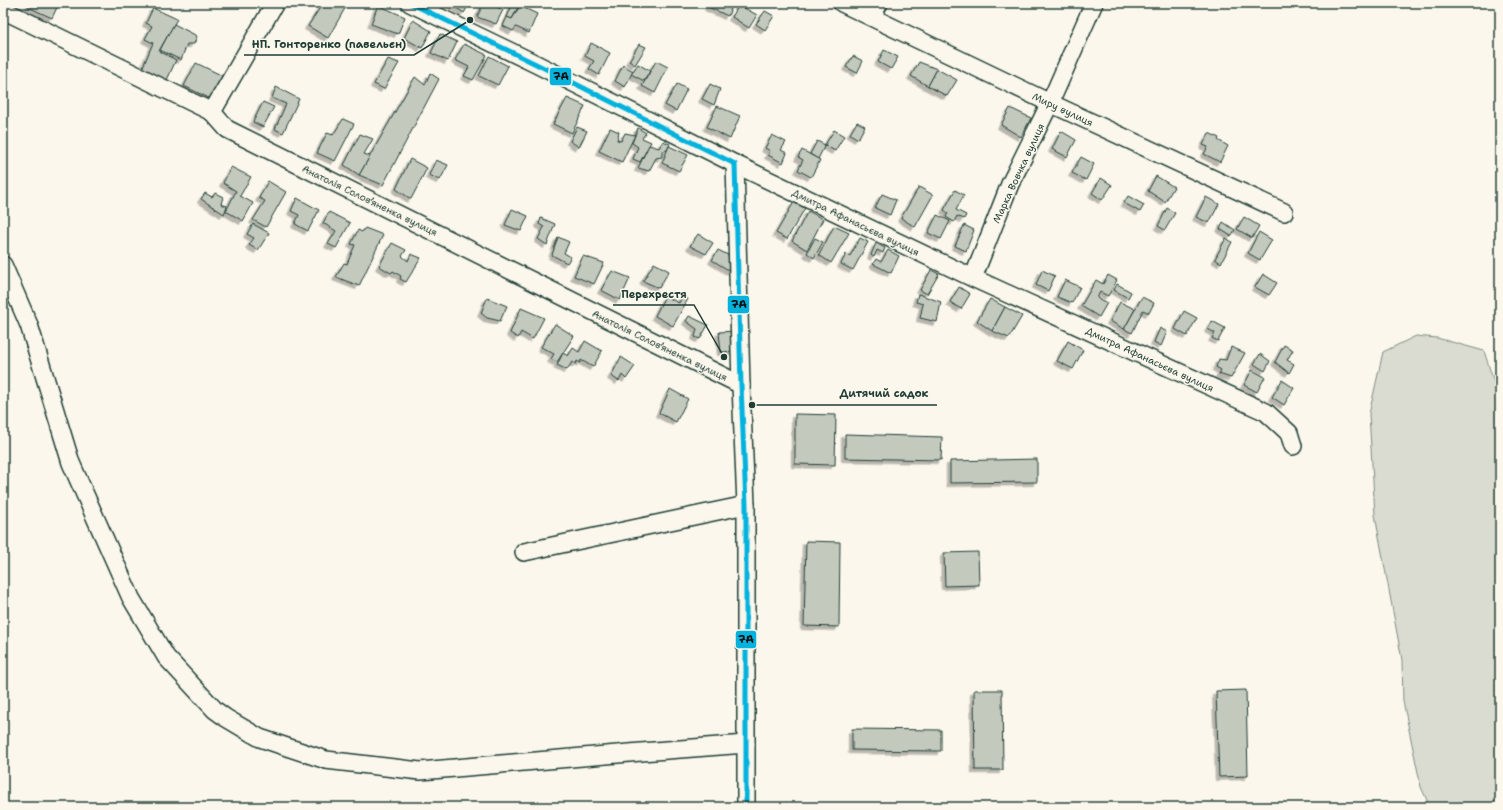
<svg xmlns="http://www.w3.org/2000/svg" width="1503" height="810" font-family="'Shantell Sans',sans-serif">
<defs>
<filter id="shadow"><feDropShadow dx="-3.5" dy="3.5" stdDeviation="0" flood-color="#0004"/></filter>
</defs>
<rect width="100%" height="100%" fill="#fbf7ec"/>
<filter id="ink" filterUnits="userSpaceOnUse"><feTurbulence type="fractalNoise" baseFrequency=".025" numOctaves="2"/><feDisplacementMap in="SourceGraphic" scale="8" xChannelSelector="R" yChannelSelector="G"/><feConvolveMatrix kernelMatrix="1 2 1 2 8 2 1 2 1" color-interpolation-filters="sRGB"/></filter>
<g filter="url(#ink)">
<!-- green -->
<path fill="#dbdcd1" stroke="#7d8c82" d="M1416,336L1437,338L1484,351L1500,401V807H1430L1421,787L1403,701L1402,660L1375,515L1369,414L1383,352Z"/>
<!-- building -->
<g fill="#c4c9be" stroke="#1f3d34" filter="url(#shadow)">
<path d="M30,3H59L52,18L28,7Z"/>
<path d="M323,3H348L328,38L308,26Z"/>
<path d="M453,3H464L468,6L464,13L452,5Z"/>
<path d="M484,3H499L497,7L503,10L496,24L477,17Z"/>
<path d="M513,3H520L512,19L507,17Z"/>
<path d="M710,3H733L728,16L708,7Z"/>
<path d="M378,5L405,17L398,34L371,24Z"/>
<path d="M739,5L757,15L749,28L732,17Z"/>
<path d="M520,6L537,14L529,33L516,27L513,31L503,26L507,17L512,19Z"/>
<path d="M153,8L177,19L159,51L176,60L167,80L142,69L153,43L145,39L152,26L146,23Z"/>
<path d="M765,11L774,16L765,30L756,24Z"/>
<path d="M413,20L431,31L422,48L404,38Z"/>
<path d="M174,24L197,36L194,44H187L181,60L160,50Z"/>
<path d="M440,34L457,42L448,61L431,53Z"/>
<path d="M591,43L610,53L599,75L589,69L594,61L585,56Z"/>
<path d="M464,44L487,55L473,80L464,76L469,67L455,60Z"/>
<path d="M639,44L646,47L635,65L629,61Z"/>
<path d="M884,50L898,57L891,69L878,62Z"/>
<path d="M489,56L508,66L498,85L479,76Z"/>
<path d="M853,56L863,61L857,73L846,67Z"/>
<path d="M388,59L399,63L384,89L374,84Z"/>
<path d="M656,61L668,67L655,93L642,86Z"/>
<path d="M919,62L937,69L928,86L911,76Z"/>
<path d="M196,63L225,77L213,100L184,86Z"/>
<path d="M638,64L650,71L644,81L631,74Z"/>
<path d="M623,65L633,71L625,87L615,81Z"/>
<path d="M937,69L957,80L947,96L928,86Z"/>
<path d="M430,73L439,79L383,185L359,175L415,77L425,85Z"/>
<path d="M677,84L687,89L676,111L665,105Z"/>
<path d="M710,84L720,89L714,105L702,99Z"/>
<path d="M276,87L299,99L283,133L275,129L286,104L272,98Z"/>
<path d="M567,98L585,106L572,133L553,124Z"/>
<path d="M263,102L274,107L263,127L253,122Z"/>
<path d="M717,106L740,116L730,139L707,127Z"/>
<path d="M1010,108L1031,118L1021,137L1001,125Z"/>
<path d="M343,119L354,124L335,161L317,153L327,133L333,135Z"/>
<path d="M857,122L865,126L858,139L850,134Z"/>
<path d="M577,127L587,131L579,147L570,141Z"/>
<path d="M610,128L619,132L617,140L621,141L625,133L635,135L622,162L599,151Z"/>
<path d="M638,128L646,133L642,138L651,142L640,162L633,159L638,147L632,143Z"/>
<path d="M834,130L844,136L835,151L825,145Z"/>
<path d="M1061,131L1076,140L1067,157L1052,149Z"/>
<path d="M1209,133L1219,138L1218,140L1228,146L1220,162L1204,154L1208,147L1203,145Z"/>
<path d="M360,134L373,139L364,154L370,156L359,175L344,165Z"/>
<path d="M772,135L786,142L781,150L787,153L783,163L768,155L770,151L765,148Z"/>
<path d="M663,141L670,144L667,150L662,151V157L656,158L649,171L638,168L649,145L659,148Z"/>
<path d="M817,141L825,145L818,159L810,154Z"/>
<path d="M669,146L688,155L679,171L662,163Z"/>
<path d="M802,150L820,160L811,177L798,170L803,160L798,157Z"/>
<path d="M1081,157L1094,164L1086,180L1072,173Z"/>
<path d="M410,159L427,168L411,199L396,189Z"/>
<path d="M436,160L448,165L440,180L429,175Z"/>
<path d="M231,167L251,177L240,196L253,203L243,221L226,211L236,191L223,183Z"/>
<path d="M1156,176L1174,187L1165,202L1148,191Z"/>
<path d="M1101,178L1112,185L1102,200L1092,193Z"/>
<path d="M268,181L286,192L266,227L253,220L265,201L259,198Z"/>
<path d="M919,187L933,195L915,227L901,218Z"/>
<path d="M955,190L964,195L956,210L966,215L964,219L957,216L954,222L946,217L948,213L944,210Z"/>
<path d="M205,193L212,197L215,193L223,197L221,204L227,206L224,214L201,199Z"/>
<path d="M882,194L896,200L890,215L875,208Z"/>
<path d="M1128,196L1144,205L1140,212L1124,203Z"/>
<path d="M1206,197L1219,204L1209,223L1196,217Z"/>
<path d="M297,198L319,210L308,231L295,224L299,215L291,211Z"/>
<path d="M794,202L805,208L787,239L776,233Z"/>
<path d="M1167,208L1175,213L1165,230L1158,226Z"/>
<path d="M512,209L528,216L521,231L505,225Z"/>
<path d="M808,211L823,219L807,250L792,241Z"/>
<path d="M329,212L350,223L336,248L328,244L336,231L323,223Z"/>
<path d="M937,215L950,221L941,239L928,233Z"/>
<path d="M1244,217L1259,226L1252,238L1237,229Z"/>
<path d="M541,218L555,224L547,245L538,239L544,227L539,224Z"/>
<path d="M1223,222L1235,230L1231,236L1220,229Z"/>
<path d="M253,224L269,233L258,250L249,245L254,238L247,234Z"/>
<path d="M964,225L974,230L966,251L955,246Z"/>
<path d="M834,226L849,233L831,263L819,255Z"/>
<path d="M365,228L383,235L359,286L336,277L344,263L347,264L355,245L351,244L358,230L362,232Z"/>
<path d="M1259,232L1272,240L1260,260L1248,253Z"/>
<path d="M698,234L713,243L706,254L690,246Z"/>
<path d="M558,237L569,242L564,253L571,257L567,263L552,255Z"/>
<path d="M815,238L823,242L814,258L807,253Z"/>
<path d="M860,238L868,242L853,270L841,264L846,254L850,256Z"/>
<path d="M1226,238L1232,242L1221,263L1215,259Z"/>
<path d="M392,243L406,250L402,256L408,261L411,254L421,258L406,282L400,279L401,276L393,271L391,273L379,266Z"/>
<path d="M876,243L885,248L883,253L877,250L874,257L871,255Z"/>
<path d="M718,250L736,259L730,271L712,260Z"/>
<path d="M888,250L899,256L891,273L873,264L876,259L881,262Z"/>
<path d="M583,256L604,263L594,284L574,276Z"/>
<path d="M654,263L669,271L659,288L643,281Z"/>
<path d="M931,270L939,274L927,294L920,290Z"/>
<path d="M1042,270L1055,276L1048,291L1036,285Z"/>
<path d="M612,271L630,278L620,300L601,290Z"/>
<path d="M1263,274L1277,283L1269,295L1255,287Z"/>
<path d="M1108,275L1117,280L1108,296L1100,292L1097,298L1107,303L1099,317L1081,306L1096,280L1103,284Z"/>
<path d="M1065,280L1080,287L1072,303L1057,297Z"/>
<path d="M1117,284L1131,292L1128,298L1114,290Z"/>
<path d="M959,287L970,294L961,309L950,302Z"/>
<path d="M918,294L941,302L937,322L920,318L923,304L916,302Z"/>
<path d="M665,296L679,303L682,296L688,299L673,326L655,316Z"/>
<path d="M1142,297L1154,303L1149,313L1143,310L1132,333L1124,329Z"/>
<path d="M487,298L507,306L500,321L487,318L481,313Z"/>
<path d="M990,299L1005,307L992,331L977,321Z"/>
<path d="M1120,302L1135,309L1124,329L1110,321Z"/>
<path d="M1005,307L1022,316L1009,338L992,331Z"/>
<path d="M521,308L544,318L533,339L521,332L518,338L510,333Z"/>
<path d="M1184,311L1197,318L1187,336L1175,329Z"/>
<path d="M689,316L708,325L700,339L695,337L697,329L686,321Z"/>
<path d="M1212,321L1225,328L1218,341L1212,338L1215,333L1208,329Z"/>
<path d="M555,324L574,336L557,362L551,359L554,354L541,347Z"/>
<path d="M1160,328L1167,332L1161,346L1154,342Z"/>
<path d="M735,331L737,351L721,352L719,332Z"/>
<path d="M585,341L602,351L593,367L581,360L580,363L577,361L576,364L572,362L567,370L557,365L563,353L568,356L573,348L579,352Z"/>
<path d="M1068,341L1083,350L1073,369L1057,361Z"/>
<path d="M1284,345L1293,350L1287,360L1294,364L1289,373L1275,362Z"/>
<path d="M1231,347L1245,353L1231,378L1219,374L1221,370L1216,367L1219,359L1226,360Z"/>
<path d="M1260,354L1270,361L1265,371L1254,364Z"/>
<path d="M621,357L635,366L626,379L622,375L619,381L611,376Z"/>
<path d="M1252,370L1265,377L1257,392L1244,385Z"/>
<path d="M1282,380L1294,388L1284,405L1272,397Z"/>
<path d="M670,389L688,399L676,422L659,413Z"/>
<path d="M795,414L836,415L835,465L795,464Z"/>
<path d="M845,434L942,437L941,460L845,458Z"/>
<path d="M1037,459V482L950,483V461Z"/>
<path d="M806,541L840,542L839,627L804,626Z"/>
<path d="M978,552L979,585L945,586L944,553Z"/>
<path d="M974,690H1002L1003,770H975Z"/>
<path d="M1246,690L1248,776L1219,777L1216,691Z"/>
<path d="M852,729L941,730V751L852,750Z"/>
</g>
<g fill="none" stroke-linecap="round" stroke-linejoin="round">
<defs>
<g id="minor">
<path d="M410,3L536,64L735,164L973,278L1266,412L1289,433L1293,446"/>
<path d="M842,3L1050,103L1284,212"/>
<path d="M3,10L212,112L227,129L741,385"/>
<path d="M872,17L879,3"/>
<path d="M212,112L275,3"/>
<path d="M735,164L741,385L746,505V807"/>
<path d="M3,265L29,325L71,463L131,598L166,657L215,710L226,718L260,738L326,760L420,771L641,752L746,744"/>
<path d="M973,278L1010,184L1050,103L1094,3"/>
<path d="M524,552L746,505"/>
</g>
</defs>
<!-- minor casing -->
<use href="#minor" stroke="#1f3d34" stroke-width="20"/>
<!-- minor -->
<use href="#minor" stroke="#fbf7ec" stroke-width="17"/>
<defs>
<path id="bus-1" d="M410,3L536,64L735,164L741,385L746,505V807"/>
</defs>
<!-- bus-1 casing -->
<use href="#bus-1" stroke="#fbf7ec" stroke-width="8"/>
<!-- bus-1 -->
<use href="#bus-1" stroke="#05b2de" stroke-width="5"/>
</g>
</g>
<g text-anchor="middle" stroke-width="3" stroke-linejoin="round" paint-order="stroke">
<!-- street labels -->
<g font-size="10" fill="#1f3d34" stroke="#fbf7ec">
<text transform="translate(1063 109) rotate(25)" y="4">Миру вулиця</text>
<text transform="translate(1018 173) rotate(-65)" y="4">Марка Вовчка вулиця</text>
<text transform="translate(370 200) rotate(26)" y="4">Анатолія Солов’яненка вулиця</text>
<text transform="translate(856 222) rotate(26)" y="4">Дмитра Афанасьєва вулиця</text>
<text transform="translate(660 345) rotate(26)" y="4">Анатолія Солов’яненка вулиця</text>
<text transform="translate(1150 359) rotate(25)" y="4">Дмитра Афанасьєва вулиця</text>
</g>
</g>
<!-- callouts -->
<path fill="none" stroke="#1f3d34" stroke-width="1.5" d="M470 20L414 55H244M724 357L694 305H613M752 405L832 405H937"/>
<g fill="#1f3d34" stroke="#fbf7ec" stroke-width="1.5">
<circle cx="470" cy="20" r="4"/>
<circle cx="724" cy="357" r="4"/>
<circle cx="752" cy="405" r="4"/>
</g>
<g font-size="11" text-anchor="middle" font-weight="bold" fill="#1f3d34" stroke="#fbf7ec" stroke-width="3" stroke-linejoin="round" paint-order="stroke">
<text x="329" y="48">НП. Гонторенко (павельєн)</text>
<text x="654" y="298">Перехрестя</text>
<text x="884" y="397">Дитячий садок</text>
</g>
<g stroke="#fbf7ec" stroke-width="1.5">
<rect x="549" y="67" width="23" height="19" rx="4" fill="#05b2de"/>
<rect x="727" y="295" width="23" height="19" rx="4" fill="#05b2de"/>
<rect x="735" y="630" width="22" height="19" rx="4" fill="#05b2de"/>
</g>
<g font-size="11" text-anchor="middle" font-weight="bold" fill="#111">
<text x="561" y="80">7А</text>
<text x="739" y="308">7А</text>
<text x="746" y="643">7А</text>
</g>
<!-- margin -->
<rect width="1503" height="810" fill="none" stroke="#fbf7ec" stroke-width="16"/>
<rect x="8" y="8" width="1487" height="794" fill="none" stroke="#1f3d34" stroke-width="1.5" filter="url(#ink)"/>
</svg>
